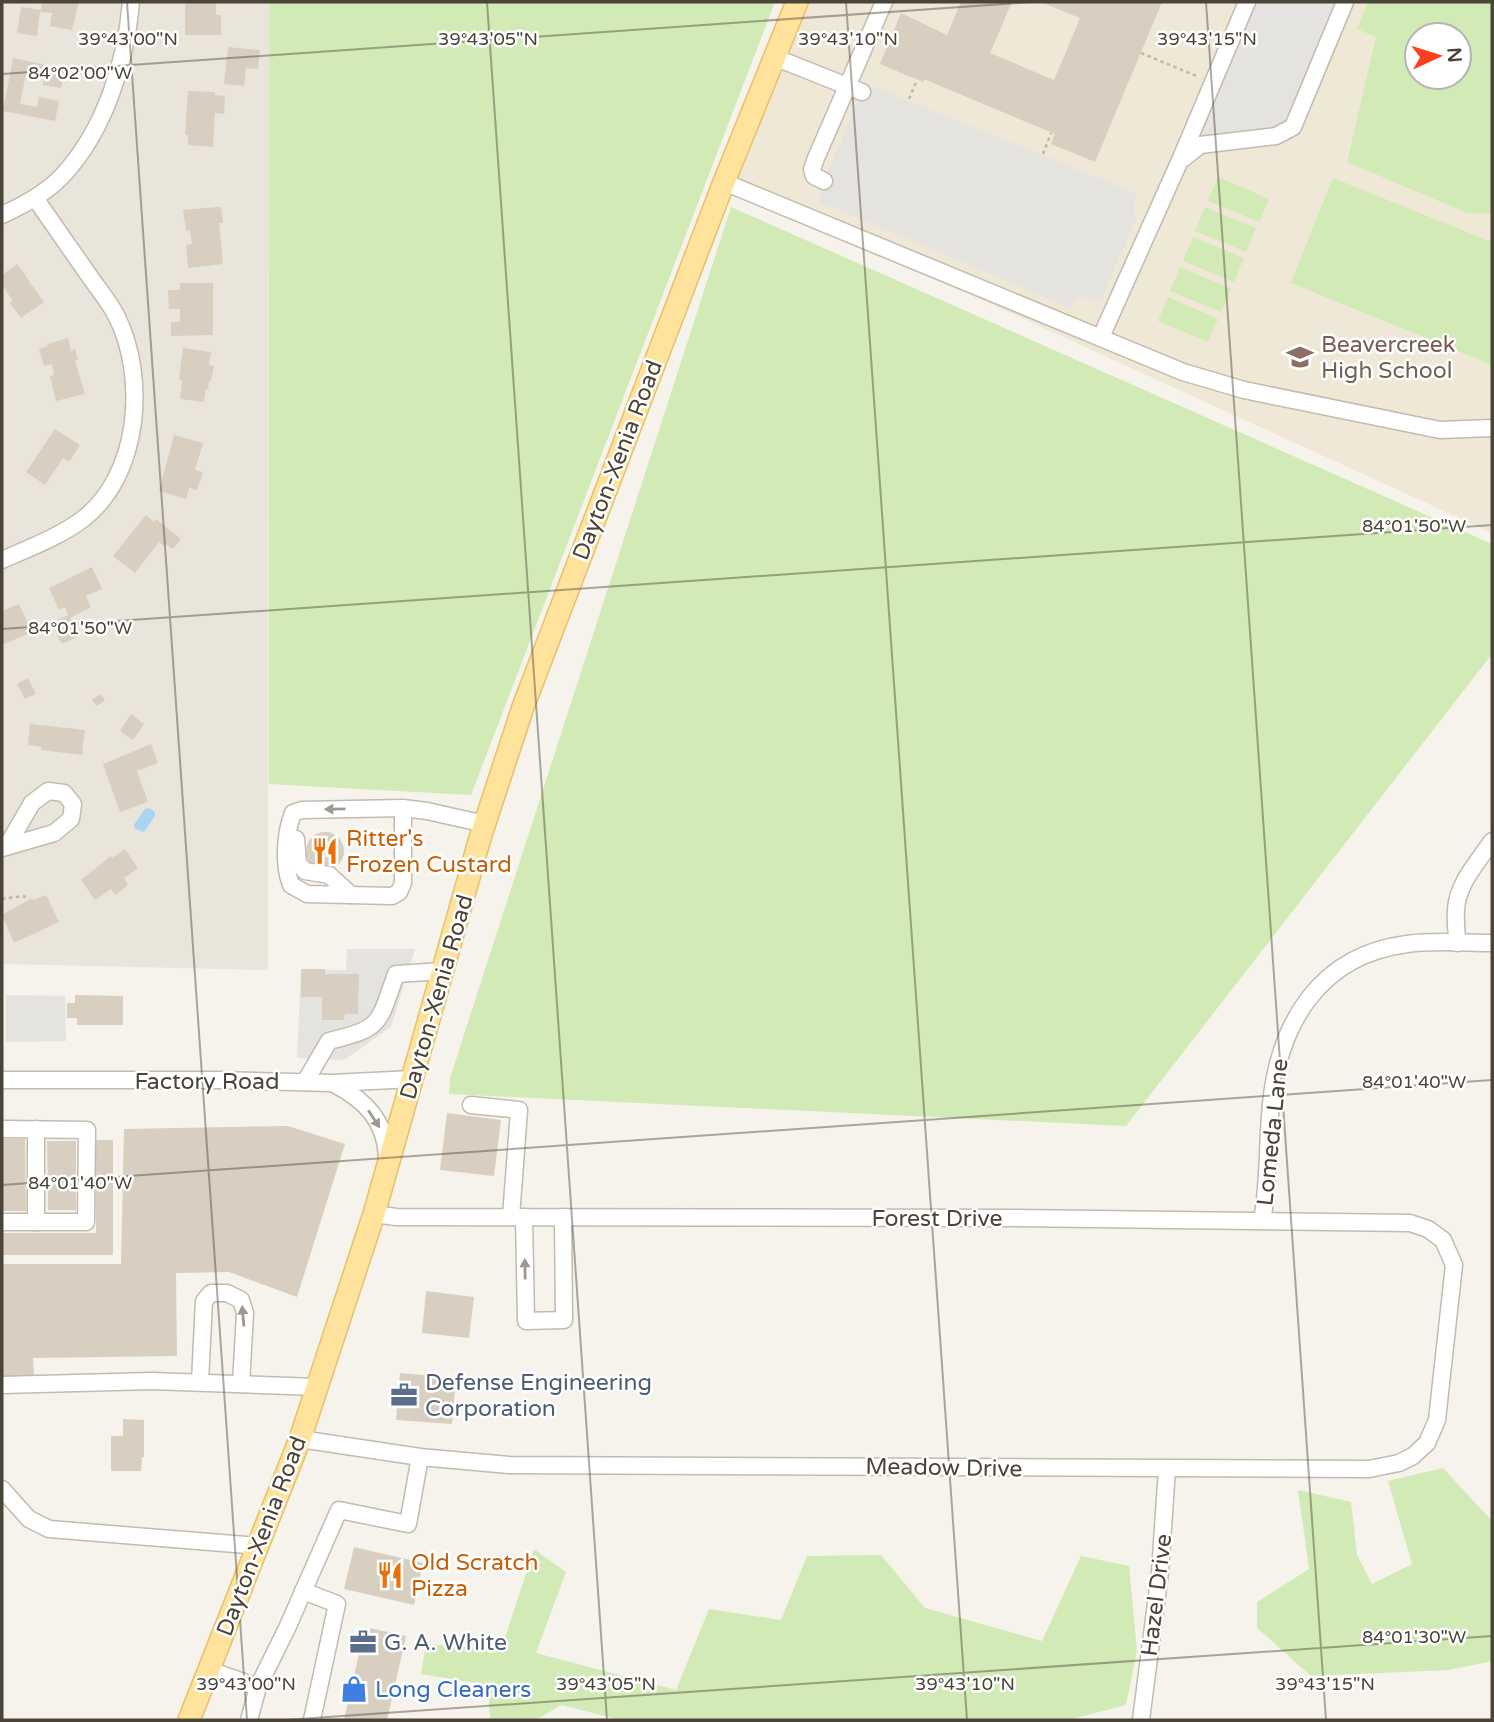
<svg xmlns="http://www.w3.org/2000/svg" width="1494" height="1722" font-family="'Varela Round',sans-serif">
<rect width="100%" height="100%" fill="#f6f3ec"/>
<!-- residential -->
<path fill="#eae5da" d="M2,2H269L268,970L2,964Z"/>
<!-- education -->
<path fill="#efe8d6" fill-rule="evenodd" d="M797,2H1492V533L724,182ZM1417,35H1459V77H1417Z"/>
<!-- green -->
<g fill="#d2eab5" fill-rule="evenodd">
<path d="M269,2H775L471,795L269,784Z"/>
<path d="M1368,2H1492V214L1467,213L1347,162L1376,37L1357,29ZM1459,35V77H1417V35Z"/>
<path d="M1218,177L1269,199L1259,222L1208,201Z"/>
<path d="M1333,178L1492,242V365L1291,283Z"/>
<path d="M731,207L1492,544V654L1126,1126L449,1094L450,1078Z"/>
<path d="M1205,207L1256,228L1246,252L1195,231Z"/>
<path d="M1193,237L1244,258L1234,282L1183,261Z"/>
<path d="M1180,267L1231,289L1221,312L1170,291Z"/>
<path d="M1168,297L1218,319L1208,342L1158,321Z"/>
<path d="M1443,1468L1492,1521V1661L1449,1670L1311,1676L1257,1628V1602L1309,1569L1298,1490L1351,1502L1357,1555L1372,1584L1412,1564L1388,1481Z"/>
<path d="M534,1549L566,1572L536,1653L676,1690L709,1609L781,1620L807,1556L881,1555L925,1608L1042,1641L1081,1556L1129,1566L1137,1651L1126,1705L1068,1720H620L562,1705L535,1720H490L488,1685L421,1674L426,1644L501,1650Z"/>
</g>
<!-- parking -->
<g fill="#e5e3e0">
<path d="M1254,2H1356L1298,135L1279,143L1204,153L1196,155L1188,162Z"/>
<path d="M865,83L1137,194L1132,208L1137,217L1102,298L1092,301L1078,295L1071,308L818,201L824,181Z"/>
<path d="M347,949H415L391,1027L344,1060L297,1058L301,969L346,970Z"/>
<path d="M6,995L65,996L66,1041L6,1042Z"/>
</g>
<!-- water -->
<path fill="#a9d4f2" d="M149,808L155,812V816L144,832L135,829L134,825L145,809Z"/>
<!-- building -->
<g fill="#d8cfc1">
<path d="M42,2H79L72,30L50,26L52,13L40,12L37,36L17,33L21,7L41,10Z"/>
<path d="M185,2H216V15H221V35H185Z"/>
<path d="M961,2H1012L990,53L1054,80L1080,18L1041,2H1162L1095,162L1051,144L1055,134L924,79L923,82L880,64L901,13L947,35Z"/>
<path d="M228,47L260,50L258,69L246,68L244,86L224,84Z"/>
<path d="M13,58L65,69L61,88L43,85L44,77L26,74L20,104L37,107L39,97L59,101L55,121L3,111Z"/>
<path d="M188,91L215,92V95L225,96L224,114L215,113L213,147L188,145V135H185Z"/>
<path d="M217,207H221L223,223H219L223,264L188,268L186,245L192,244L190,230L186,231L183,210Z"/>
<path d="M17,264L44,302L21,318L10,303L13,301L2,285V275Z"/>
<path d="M180,283H213V335L171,336V322H180V309H169L168,290H180Z"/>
<path d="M68,338L71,351L75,349L78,360H75L85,394L56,401L50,376L54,375L52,364L44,366L39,349L48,346L47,344Z"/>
<path d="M183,348L211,352L209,365L214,366L211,381H209L208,389H206L204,402L180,399L182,380L179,379Z"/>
<path d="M55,429L80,445L69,462L63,458L45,485L26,472Z"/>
<path d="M174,435L203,443L195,470L203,472L197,490L189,488L186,499L159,491Z"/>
<path d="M146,515L154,522L156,519L181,539L173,549L165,544L164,546L159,542L135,573L113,556Z"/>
<path d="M92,567L102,589L86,596L91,607L70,618L79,636L62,644L51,623L68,615L65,607L59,610L49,588Z"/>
<path d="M19,604L32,632L2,645V611Z"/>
<path d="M28,678L36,694L25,699L17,684Z"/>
<path d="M101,694L105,701L96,706L92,699Z"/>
<path d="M131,714L144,724L133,740L120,731Z"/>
<path d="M30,724L85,730L82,755L41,750V747L28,745Z"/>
<path d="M151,744L158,763L137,771L148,802L120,812L103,764Z"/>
<circle cx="325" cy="851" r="19"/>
<path d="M125,849L138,868L124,878L128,885L115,895L111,889L95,900L81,880L111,856L112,858Z"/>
<path d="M46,895L59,922L14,943L2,915L32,898L34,900Z"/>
<path d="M301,969H325V974H359L358,1014H345L344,1020H322V997H301Z"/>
<path d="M75,995L123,996V1025H77V1018H67V1003H75Z"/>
<path d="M447,1113L501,1120L494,1176L440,1170Z"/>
<path d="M288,1126L345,1144L297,1297L229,1272L176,1273L177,1356L33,1358L34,1376L2,1377V1264H121L124,1129Z"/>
<path d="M2,1139H25L26,1211H2Z"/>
<path d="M96,1140H113V1255H2V1233H96Z"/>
<path d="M47,1141H76V1210H48Z"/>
<path d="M426,1291L474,1297L469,1338L422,1333Z"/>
<path d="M400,1373L456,1378L452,1424L396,1420Z"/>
<path d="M123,1419L144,1420V1457H142L141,1471H111V1436H123Z"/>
<path d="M354,1547L423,1563L414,1605L344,1589Z"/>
<path d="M365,1627L406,1636L387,1720H344Z"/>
</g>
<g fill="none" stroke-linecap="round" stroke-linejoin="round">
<defs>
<g id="minor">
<path d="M774,57L862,92"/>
<path d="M1184,158L1200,145L1276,136L1293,127L1345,2"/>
<path d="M824,181L814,176L812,169L816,158L884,2"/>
<path d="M724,182L1183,372L1244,390L1440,430L1492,428"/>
<path d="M2,215C24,205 48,192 64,174C105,129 126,62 131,2"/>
<path d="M1101,337L1181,158L1247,2"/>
<path d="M2,560C29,548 59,537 83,519C140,475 147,378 117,317C110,303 99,290 90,277C72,251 53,224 35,198"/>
<path d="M403,808V883L399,892L392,896L307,894L291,885C283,864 285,834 293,813L302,810L403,808L427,811L485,824"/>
<path d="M296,839L298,863L305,871L329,875L351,895"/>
<path d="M2,848L54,833L71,819L73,804L64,793L48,791L32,803L7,846"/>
<path d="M1457,943C1457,932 1455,921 1456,910C1457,884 1478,862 1492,841"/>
<path d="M2,1080H218L332,1083L413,1079"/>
<path d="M305,1082L329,1041C383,1028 378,1024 396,974L443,971"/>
<path d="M334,1084C365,1100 386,1121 387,1158"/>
<path d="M471,1105L519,1110L511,1217"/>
<path d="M2,1129L87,1130L86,1222H2"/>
<path d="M524,1217L526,1321L564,1320L563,1217"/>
<path d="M1262,1221C1269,1182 1267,1143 1271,1104C1279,1023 1320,955 1407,944C1435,940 1464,943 1492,943"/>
<path d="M36,1222V1129"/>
<path d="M200,1382L204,1301L211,1293H227L241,1300L245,1313L241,1384"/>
<path d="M2,1385L152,1381L317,1387"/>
<path d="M300,1439L420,1457L509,1465L1369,1469L1399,1463L1413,1456L1427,1443L1437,1420L1454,1265L1443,1240L1428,1229L1410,1223L1011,1218L396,1217L374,1214"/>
<path d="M2,1489L29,1519L49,1529L258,1546"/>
<path d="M303,1591L337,1604L312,1720"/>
<path d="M209,1670L258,1687L288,1626L339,1510L408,1524L420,1457"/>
<path d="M249,1720L258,1687"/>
<path d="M1141,1720L1160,1572L1167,1469"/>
</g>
<path id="major" d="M189,1720L300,1439L374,1214L480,838L523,707L724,182L797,2"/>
</defs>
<!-- minor casing -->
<use href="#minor" stroke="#c2bbae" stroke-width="19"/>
<!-- major casing -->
<use href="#major" stroke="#e6c16a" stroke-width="24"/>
<!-- path -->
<g stroke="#c4b79f" stroke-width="2.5" stroke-dasharray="3.5 3.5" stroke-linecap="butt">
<path d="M1141,53L1199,77"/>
<path d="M909,99L917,80"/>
<path d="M1043,154L1051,133"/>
<path d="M2,899L24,896L27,900"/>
</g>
<!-- minor -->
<use href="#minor" stroke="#fff" stroke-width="16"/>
<!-- major -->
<use href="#major" stroke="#ffe39c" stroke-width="21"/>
</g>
<!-- one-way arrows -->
<defs><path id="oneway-solid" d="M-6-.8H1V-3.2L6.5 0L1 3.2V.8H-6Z" transform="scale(1.75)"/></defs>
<g fill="#9c9892">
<use href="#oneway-solid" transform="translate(335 809) rotate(179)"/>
<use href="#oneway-solid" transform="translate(374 1119) rotate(57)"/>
<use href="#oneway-solid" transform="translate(525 1269) rotate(-91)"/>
<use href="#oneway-solid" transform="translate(243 1316) rotate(-95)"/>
</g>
<!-- ticks -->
<path fill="none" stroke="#4b4439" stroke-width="2" stroke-opacity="0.45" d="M127,2L247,1720M487,2L607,1720M846,2L967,1720M1206,2L1326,1720M2,74L1032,2M2,629L1492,525M2,1185L1492,1080M285,1720L1492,1636"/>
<!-- icons -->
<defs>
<symbol id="school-bare" viewBox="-9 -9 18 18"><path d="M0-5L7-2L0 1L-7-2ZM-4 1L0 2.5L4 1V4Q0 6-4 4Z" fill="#8d6e63" stroke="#fff" stroke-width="2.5" paint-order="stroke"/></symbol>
<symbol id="restaurant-bare" viewBox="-9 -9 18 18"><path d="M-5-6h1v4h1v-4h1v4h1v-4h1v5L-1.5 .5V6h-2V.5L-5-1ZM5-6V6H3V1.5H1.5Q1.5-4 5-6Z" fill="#e8710a" stroke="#fff" stroke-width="2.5" paint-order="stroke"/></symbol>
<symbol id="office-bare" viewBox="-9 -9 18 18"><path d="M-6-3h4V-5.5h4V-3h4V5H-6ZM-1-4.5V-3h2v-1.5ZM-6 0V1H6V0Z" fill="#5c6f8a" stroke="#fff" stroke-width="2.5" paint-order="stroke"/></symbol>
<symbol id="shop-bare" viewBox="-9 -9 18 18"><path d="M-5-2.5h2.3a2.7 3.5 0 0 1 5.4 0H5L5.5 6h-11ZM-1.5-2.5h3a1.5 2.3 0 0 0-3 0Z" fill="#3f7fe0" stroke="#fff" stroke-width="2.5" paint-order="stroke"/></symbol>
</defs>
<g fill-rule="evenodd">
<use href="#school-bare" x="1281" y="338" width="38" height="38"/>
<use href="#restaurant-bare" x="306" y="832" width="38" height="38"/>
<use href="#office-bare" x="385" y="1376" width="38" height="38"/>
<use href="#restaurant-bare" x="371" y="1556" width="38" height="38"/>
<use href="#office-bare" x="344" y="1623" width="38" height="38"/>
<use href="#shop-bare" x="335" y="1670" width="38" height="38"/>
</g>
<g text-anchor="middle" stroke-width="5" stroke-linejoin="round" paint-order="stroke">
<!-- education labels -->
<g font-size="23" fill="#785e54" stroke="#fff" text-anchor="start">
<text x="1321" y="352">Beavercreek<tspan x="1321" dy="26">High School</tspan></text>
</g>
<!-- street labels -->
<g font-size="23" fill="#4b4439" stroke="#fff">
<text transform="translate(617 460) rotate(-69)" y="8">Dayton-Xenia Road</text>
<text transform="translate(436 997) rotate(-74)" y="8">Dayton-Xenia Road</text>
<text x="207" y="1089">Factory Road</text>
<text transform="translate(1272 1132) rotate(-84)" y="8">Lomeda Lane</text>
<text x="937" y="1226">Forest Drive</text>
<text transform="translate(944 1467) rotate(1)" y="8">Meadow Drive</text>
<text transform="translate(261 1536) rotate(-69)" y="8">Dayton-Xenia Road</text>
<text transform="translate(1156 1595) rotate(-83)" y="8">Hazel Drive</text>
</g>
<!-- food labels -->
<g font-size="23" fill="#c56008" stroke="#fff" text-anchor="start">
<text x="346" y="846">Ritter's<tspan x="346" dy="26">Frozen Custard</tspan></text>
<text x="411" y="1570">Old Scratch<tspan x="411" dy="26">Pizza</tspan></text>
</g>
<!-- service labels -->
<g font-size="23" fill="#4e5e75" stroke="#fff" text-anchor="start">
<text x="425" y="1390">Defense Engineering<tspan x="425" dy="26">Corporation</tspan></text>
<text x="384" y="1650">G. A. White</text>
</g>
<!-- shop labels -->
<g font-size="23" fill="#366cbe" stroke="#fff" text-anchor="start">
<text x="375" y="1697">Long Cleaners</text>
</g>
</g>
<g font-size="18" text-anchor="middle" fill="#4b4439" stroke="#fff" stroke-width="5" stroke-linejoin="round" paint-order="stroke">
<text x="128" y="45">39°43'00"N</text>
<text x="488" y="45">39°43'05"N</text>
<text x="848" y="45">39°43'10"N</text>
<text x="1207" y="45">39°43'15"N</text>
<text x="80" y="79">84°02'00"W</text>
<text x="1414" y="532">84°01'50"W</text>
<text x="80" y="634">84°01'50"W</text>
<text x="1414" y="1088">84°01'40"W</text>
<text x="80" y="1189">84°01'40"W</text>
<text x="1414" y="1643">84°01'30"W</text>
<text x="246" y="1690">39°43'00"N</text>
<text x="606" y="1690">39°43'05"N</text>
<text x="965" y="1690">39°43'10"N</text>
<text x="1325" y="1690">39°43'15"N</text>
</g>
<!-- border -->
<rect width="1494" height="1722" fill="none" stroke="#4b4439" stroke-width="7"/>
<!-- north arrow -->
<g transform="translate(1438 56) rotate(86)"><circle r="33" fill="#ffffff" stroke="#b7b4b0" stroke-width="2"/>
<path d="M0-5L12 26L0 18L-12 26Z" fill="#fc3f1d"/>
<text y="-10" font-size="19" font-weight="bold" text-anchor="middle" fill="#4b4439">N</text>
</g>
</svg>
